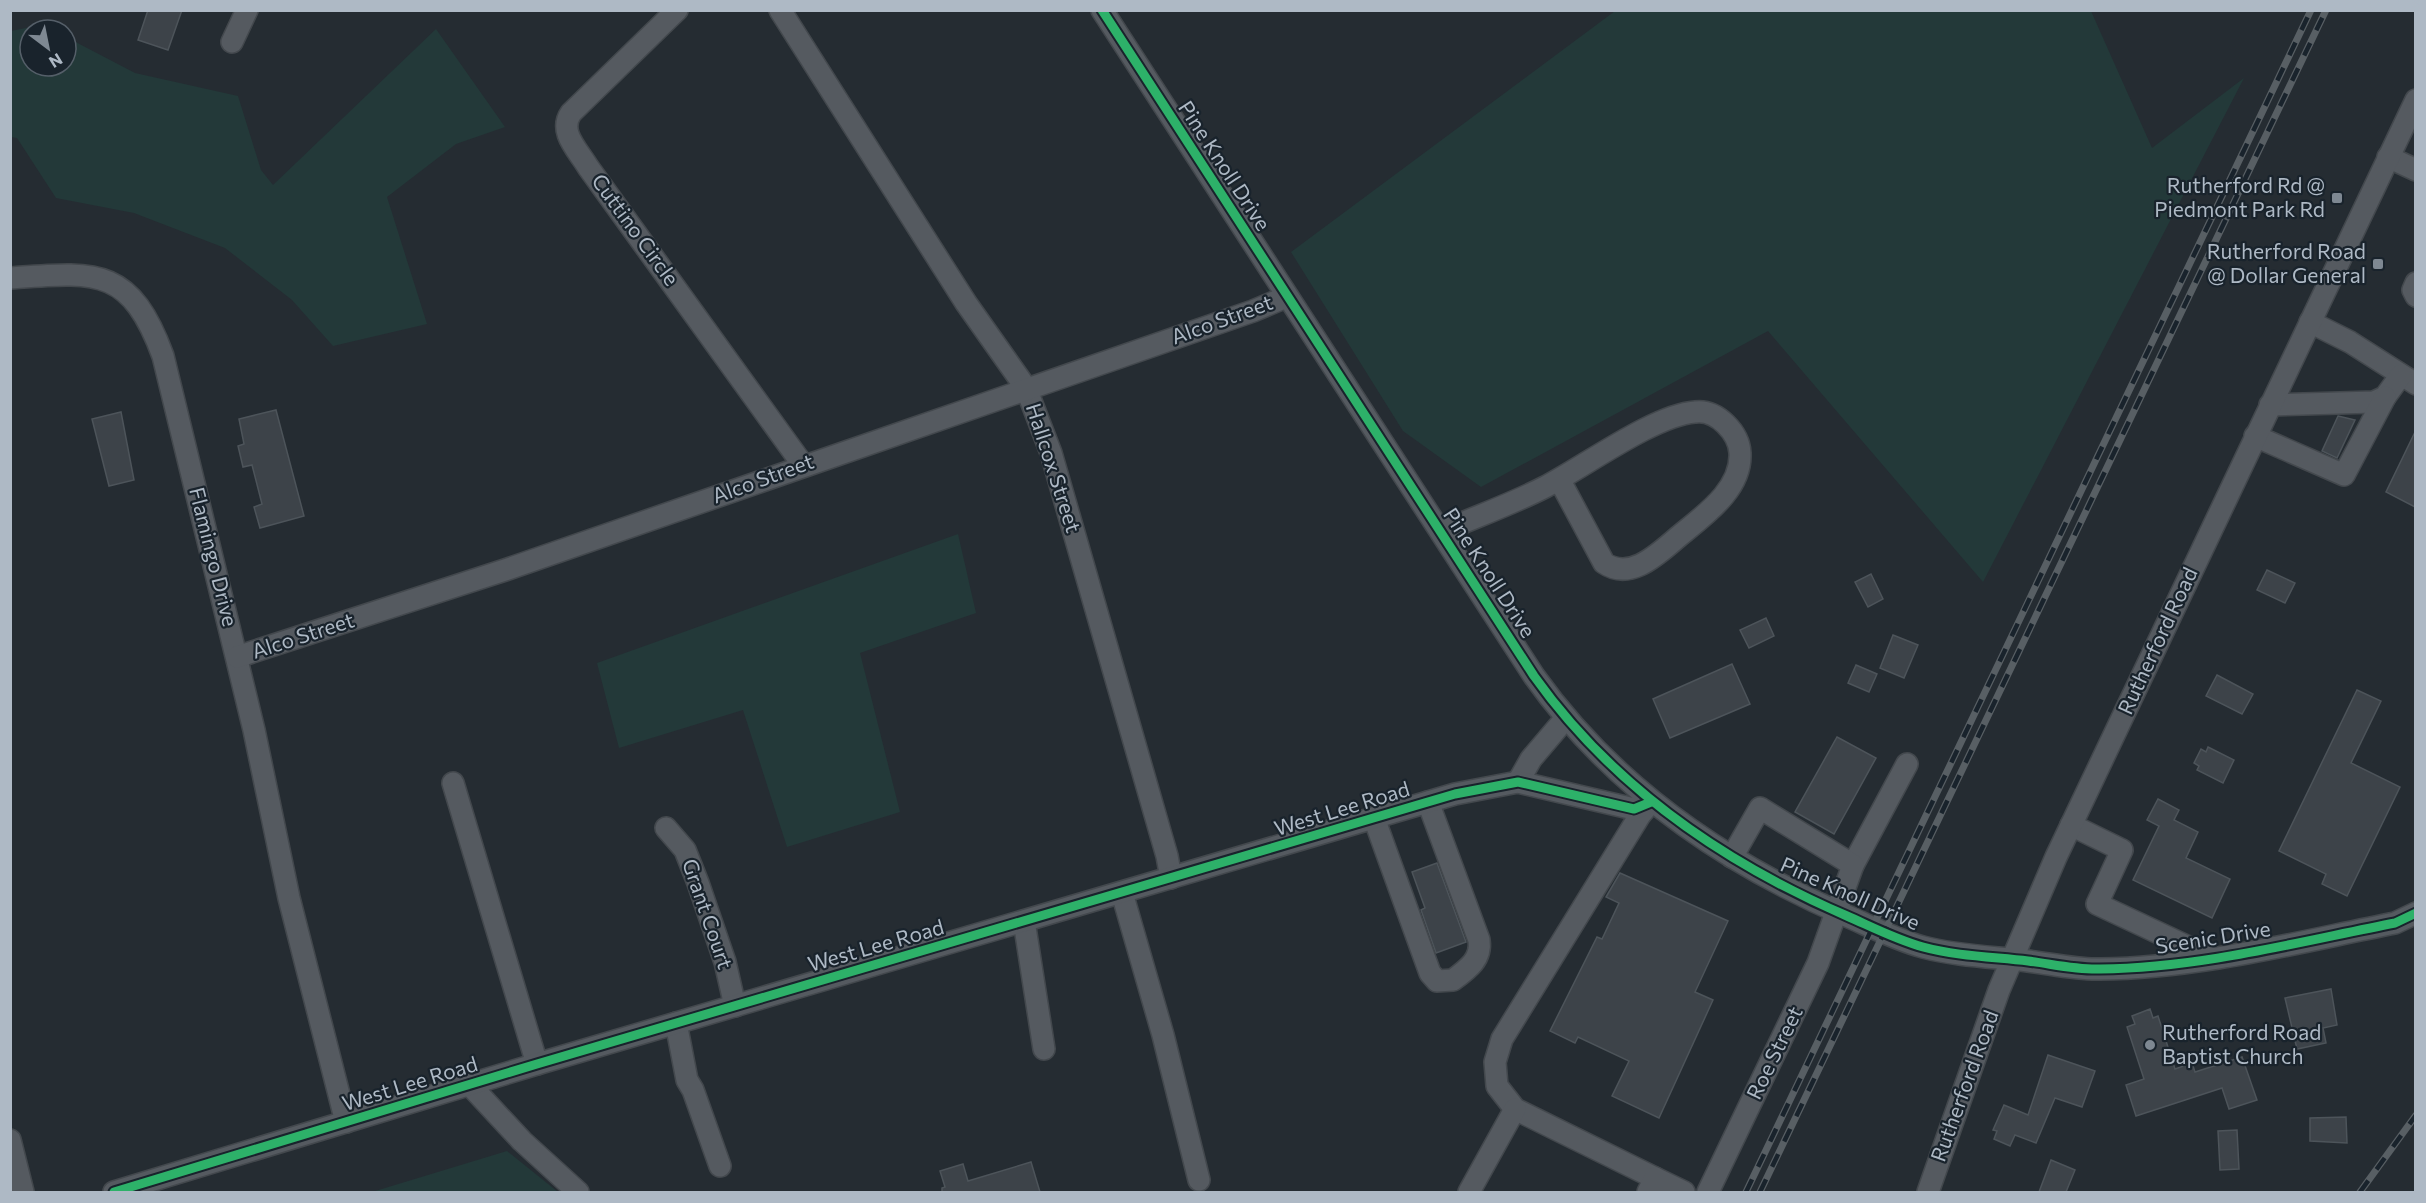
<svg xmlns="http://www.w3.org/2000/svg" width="2426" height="1203" font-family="Commissioner,sans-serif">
<rect width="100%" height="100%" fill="#252c32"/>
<!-- green -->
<g fill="#233939">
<path d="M1615,11H2091L2152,148L2244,78L1983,582L1768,331L1481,487L1403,431L1291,252Z"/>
<path d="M41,25L52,30H30V66H66V37L135,73L238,96L261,170L273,185L436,29L505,127L456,144L387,197L427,324L333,346L292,300L225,248L134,213L56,198L17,138L11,137V31Z"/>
<path d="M958,534L976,613L860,653L900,812L787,847L743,710L619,748L597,663Z"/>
<path d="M507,1151L558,1192H372Z"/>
</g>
<!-- building -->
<g fill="#3d4349" stroke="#4d545a" stroke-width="1.5">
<path d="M148,10H182L168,50L138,40Z"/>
<path d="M276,410L304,516L260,528L254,507L262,504L252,465L243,467L238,446L244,444L239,419Z"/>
<path d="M121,412L134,480L109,486L92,419Z"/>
<path d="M2338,416L2355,420L2337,458L2322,451Z"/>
<path d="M2415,432V507L2386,492Z"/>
<path d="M2267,570L2295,583L2285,603L2257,590Z"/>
<path d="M1871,574L1883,599L1868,607L1855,582Z"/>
<path d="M1766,618L1774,636L1749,648L1740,630Z"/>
<path d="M1893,635L1918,645L1904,678L1880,668Z"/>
<path d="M1732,664L1750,704L1670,738L1653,699Z"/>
<path d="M1856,665L1877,674L1869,692L1848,683Z"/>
<path d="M2217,675L2253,694L2242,714L2206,696Z"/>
<path d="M2357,690L2381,701L2351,763L2400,787L2347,896L2322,884L2326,874L2279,851Z"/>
<path d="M1837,737L1876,758L1834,834L1795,812Z"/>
<path d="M2208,747L2234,760L2223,783L2197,770L2199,766L2194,763L2201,749L2206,752Z"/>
<path d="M2158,799L2179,810L2174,820L2198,832L2186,858L2230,879L2212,918L2133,880L2159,826L2147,820Z"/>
<path d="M1437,863L1466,942L1436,953L1421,910L1425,908L1412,872Z"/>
<path d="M1620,873L1728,921L1695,992L1713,1000L1659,1118L1612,1096L1629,1061L1578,1037L1575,1043L1550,1031L1597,937L1602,939L1619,903L1606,897Z"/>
<path d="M2331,989L2337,1025L2323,1028L2326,1043L2297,1049L2285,998Z"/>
<path d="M2150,1009L2153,1018L2158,1016L2175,1069L2192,1063L2195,1072L2242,1057L2257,1100L2229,1109L2222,1088L2136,1116L2126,1085L2144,1079L2127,1027L2135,1024L2132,1016Z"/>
<path d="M2048,1055L2095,1071L2082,1107L2055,1098L2036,1143L2015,1135L2010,1146L1994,1139L1997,1131L1993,1130L2004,1105L2028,1115Z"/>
<path d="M2346,1117L2347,1143L2310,1141V1118Z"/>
<path d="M2237,1130L2239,1169L2220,1170L2218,1131Z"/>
<path d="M2051,1160L2075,1170L2066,1192H2039Z"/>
<path d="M1031,1162L1040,1192H942V1188L945,1187L940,1171L963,1164L968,1181Z"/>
</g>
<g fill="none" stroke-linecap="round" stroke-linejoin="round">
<defs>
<g id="minor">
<path d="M677,10L571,113C558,132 578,150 588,167L803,465"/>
<path d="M780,10L966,303L1026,388L1051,453L1167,856L1171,878"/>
<path d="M1102,10L1534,676C1613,787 1724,863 1847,916C1872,927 1897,940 1923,947C1956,956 1994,957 2028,961C2052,964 2077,970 2100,969C2200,968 2298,942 2395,923L2416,913"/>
<path d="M232,42L247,10"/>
<path d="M2388,157L2416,170"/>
<path d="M10,278C96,272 130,266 163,356L254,730L289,898L346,1122"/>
<path d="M2416,283L2413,290L2416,296"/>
<path d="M2310,322L2350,342L2416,384"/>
<path d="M2270,405L2374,402L2385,397L2401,375"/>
<path d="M2255,436L2344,475L2385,397"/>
<path d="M1441,532C1475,517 1512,504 1545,487C1584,467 1654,415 1695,412C1717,409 1739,433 1740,453C1742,490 1703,516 1678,537C1657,555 1630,581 1604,563L1559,479"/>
<path d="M237,657L505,570L1253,311L1286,297"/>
<path d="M1518,782L1531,759L1565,719"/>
<path d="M453,783L537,1064"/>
<path d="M1651,802L1640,815L1502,1039L1495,1062L1497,1086L1515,1109L1655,1178"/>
<path d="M1374,818L1430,973L1437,981L1453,980C1468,969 1482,959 1479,940L1428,802"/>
<path d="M2071,825L2122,850L2097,904L2212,958"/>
<path d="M666,828L685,850L698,883L725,962L735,1006"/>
<path d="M1853,865L1907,764"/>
<path d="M1122,893L1163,1035L1199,1180"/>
<path d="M1024,921L1044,1049"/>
<path d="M676,1023L687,1080L693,1090L720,1166"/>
<path d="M470,1085L522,1141L578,1192"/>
<path d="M10,1140L23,1192"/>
<path d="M114,1192L537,1064L1455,794L1518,782L1634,809L1651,802"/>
<path d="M1469,1192L1515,1109"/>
<path d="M1648,1192L1655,1178L1684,1192"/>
<path d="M1708,1192L1818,963L1853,865L1760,808L1732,857"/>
<path d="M1928,1192L1999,990L2056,857L2416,100"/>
</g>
</defs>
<!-- minor casing -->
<use href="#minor" stroke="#43484d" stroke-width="24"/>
<!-- minor -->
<use href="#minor" stroke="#555a60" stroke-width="21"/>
<defs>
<g id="rail">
<path d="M1746,1192L2311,10"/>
<path d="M1760,1192L2326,10"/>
<path d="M2360,1192L2416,1115"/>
</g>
</defs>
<!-- rail casing -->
<use href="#rail" stroke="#585f64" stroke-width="7"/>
<!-- rail -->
<use href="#rail" stroke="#19232c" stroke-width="4.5" stroke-dasharray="14" stroke-linecap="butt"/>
<defs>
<g id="cycleway">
<path d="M1102,10L1534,676C1613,787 1724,863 1847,916C1872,927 1897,940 1923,947C1956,956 1994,957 2028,961C2052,964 2077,970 2100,969C2200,968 2298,942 2395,923L2416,913"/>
<path d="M114,1192L537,1064L1455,794L1518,782L1634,809L1651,802"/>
</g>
</defs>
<!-- cycleway casing -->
<use href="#cycleway" stroke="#19232c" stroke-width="13"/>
<!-- cycleway -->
<use href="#cycleway" stroke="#2db169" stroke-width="9"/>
</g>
<!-- markers -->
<g fill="#7e8892" stroke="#19232c" stroke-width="2">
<rect x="2331" y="192" width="12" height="12" rx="3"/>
<rect x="2372" y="258" width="12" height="12" rx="3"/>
<circle cx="2150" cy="1045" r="6"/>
</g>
<g text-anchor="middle" stroke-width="4.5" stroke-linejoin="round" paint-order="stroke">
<!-- street labels -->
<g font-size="21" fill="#aeb9c5" stroke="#19232c">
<text transform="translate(1224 166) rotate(57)" y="7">Pine Knoll Drive</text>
<text transform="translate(635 230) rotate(54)" y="7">Cuttino Circle</text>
<text transform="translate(1222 320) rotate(-20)" y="7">Alco Street</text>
<text transform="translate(1053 468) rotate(72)" y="7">Hallcox Street</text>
<text transform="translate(763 479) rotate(-20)" y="7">Alco Street</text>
<text transform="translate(213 557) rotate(76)" y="7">Flamingo Drive</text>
<text transform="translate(1489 573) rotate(57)" y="7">Pine Knoll Drive</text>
<text transform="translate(303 636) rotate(-18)" y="7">Alco Street</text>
<text transform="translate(2158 641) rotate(-65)" y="7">Rutherford Road</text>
<text transform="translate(1342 809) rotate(-17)" y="7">West Lee Road</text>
<text transform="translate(1850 894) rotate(24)" y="7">Pine Knoll Drive</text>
<text transform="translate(707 914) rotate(71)" y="7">Grant Court</text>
<text transform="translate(2213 938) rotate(-9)" y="7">Scenic Drive</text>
<text transform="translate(876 946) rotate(-16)" y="7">West Lee Road</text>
<text transform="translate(1775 1053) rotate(-64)" y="7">Roe Street</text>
<text transform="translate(410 1084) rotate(-17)" y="7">West Lee Road</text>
<text transform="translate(1965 1086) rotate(-70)" y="7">Rutherford Road</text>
</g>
<!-- poi labels -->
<g font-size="21" fill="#aeb9c5" stroke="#19232c" text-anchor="end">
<text x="2325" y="193">Rutherford Rd @<tspan x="2325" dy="24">Piedmont Park Rd</tspan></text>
<text x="2366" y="259">Rutherford Road<tspan x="2366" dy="24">@ Dollar General</tspan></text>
<text x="2162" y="1040" text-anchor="start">Rutherford Road<tspan x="2162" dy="24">Baptist Church</tspan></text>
</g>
</g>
<!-- border -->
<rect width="2426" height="1203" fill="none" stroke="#aeb9c5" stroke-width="24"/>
<!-- north arrow -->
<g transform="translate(48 48) rotate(148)"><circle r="28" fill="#19232c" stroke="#555f69" stroke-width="1.5"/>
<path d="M0-4.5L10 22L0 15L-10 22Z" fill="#7e8892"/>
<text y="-9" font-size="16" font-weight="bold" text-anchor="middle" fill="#aeb9c5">N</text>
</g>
</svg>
